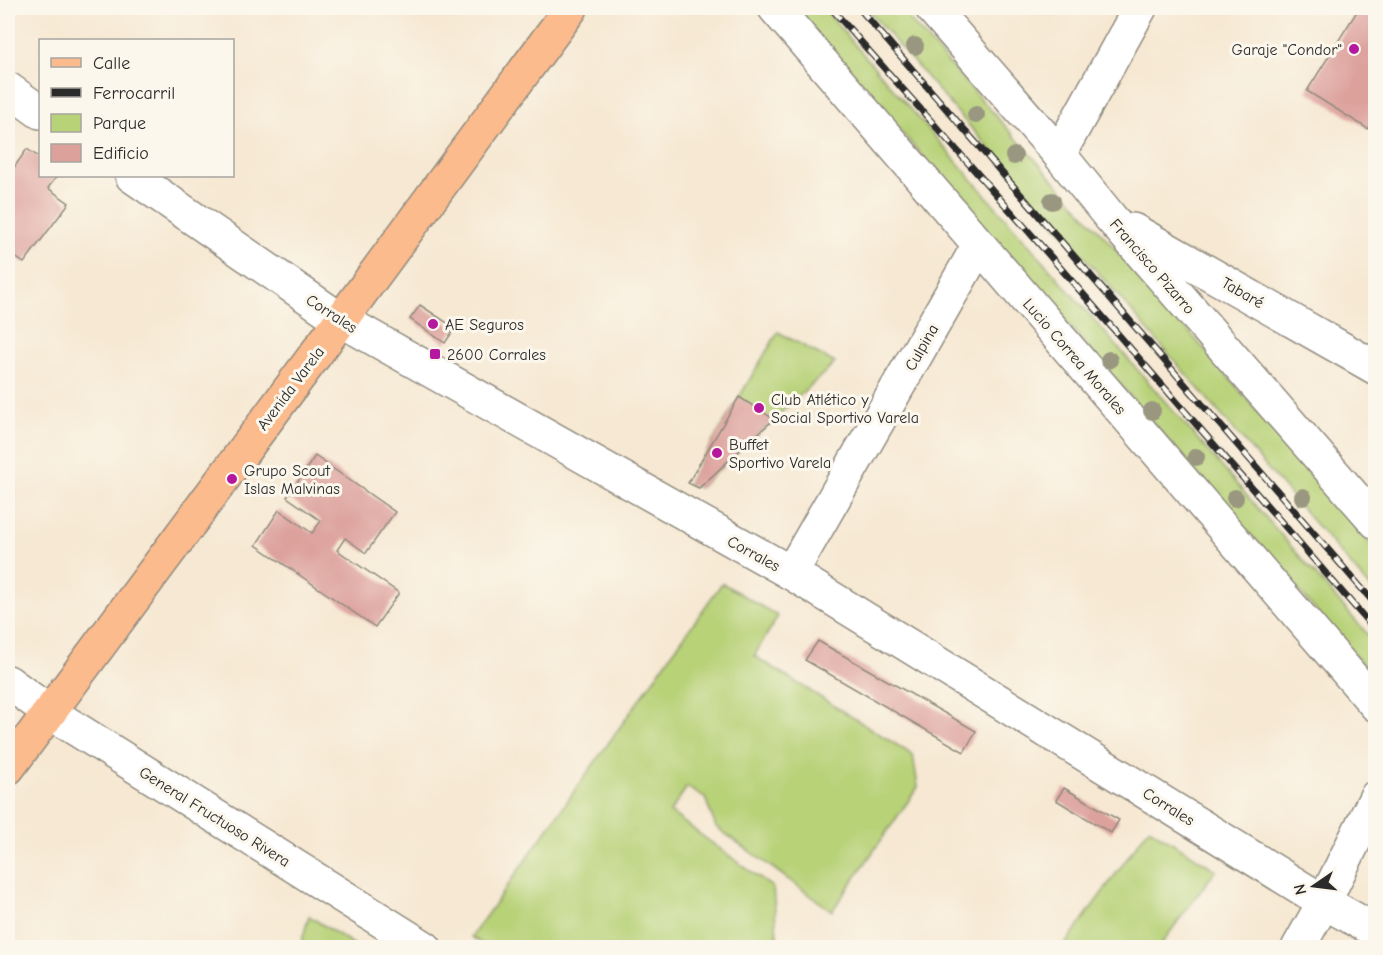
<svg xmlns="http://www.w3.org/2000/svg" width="1383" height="955" font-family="'Comic Neue',sans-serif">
<rect width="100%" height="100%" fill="#fbf7ec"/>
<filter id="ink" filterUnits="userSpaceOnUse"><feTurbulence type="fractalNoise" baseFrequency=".0167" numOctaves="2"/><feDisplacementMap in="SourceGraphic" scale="12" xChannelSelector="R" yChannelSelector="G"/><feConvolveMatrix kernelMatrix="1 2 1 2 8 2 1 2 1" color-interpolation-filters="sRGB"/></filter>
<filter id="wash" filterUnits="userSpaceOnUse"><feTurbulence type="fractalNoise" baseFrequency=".008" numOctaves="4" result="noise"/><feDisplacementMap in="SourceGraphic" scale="24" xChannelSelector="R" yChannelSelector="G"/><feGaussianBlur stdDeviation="1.35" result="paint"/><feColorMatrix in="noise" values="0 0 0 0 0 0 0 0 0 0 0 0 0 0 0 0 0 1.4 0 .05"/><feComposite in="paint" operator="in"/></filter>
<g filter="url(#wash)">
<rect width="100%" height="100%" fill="#f6e8d2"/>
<!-- green -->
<g fill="#b8d278" stroke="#727e52" stroke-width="1.5">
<path d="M794,8H823L1375,643V679Z"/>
<path d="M866,8H899L1174,314L1375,549V593L1127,306Z"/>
<path d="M778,332L835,363L699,488L688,483Z"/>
<path d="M722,583L778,616L754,656L913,755L918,787L832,911L716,827L705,798L687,787L670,812L773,888L778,947L489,948L471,937Z"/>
<path d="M1149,828L1216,870L1159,947H1063Z"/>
<path d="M309,916L358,947H300Z"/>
</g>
<g id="blocks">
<!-- building -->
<g fill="#dda19c">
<path d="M1359,8H1376V116L1368,129L1307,91Z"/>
<path d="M27,149L40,158V176H57L48,188L69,203L24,263L8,252V176Z"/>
<path d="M420,305L455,328L445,343L410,319Z"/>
<path d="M739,397L774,419L699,488L688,483Z"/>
<path d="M315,456L395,512L366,553L345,538L337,550L399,593L375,627L256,545L279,510L312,533L321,521L287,497Z"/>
<path d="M818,641L976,731L964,752L805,660Z"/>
<path d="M1064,788L1119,820L1111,833L1056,800Z"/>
</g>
</g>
</g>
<g filter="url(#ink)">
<use href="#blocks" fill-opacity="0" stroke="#908a7e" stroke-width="1.5"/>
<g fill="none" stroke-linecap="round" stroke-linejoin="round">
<defs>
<g id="minor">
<path d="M775,8L1376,705"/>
<path d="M932,8L1059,154L1110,217L1376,522"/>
<path d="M8,89L40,112"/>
<path d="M1059,154L1140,8"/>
<path d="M132,176L341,320L791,573L1324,902L1376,931"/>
<path d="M1133,230L1376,368"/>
<path d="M791,573L979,245"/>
<path d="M8,682L49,712L425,948"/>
<path d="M1298,948L1324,902L1376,797"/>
</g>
<path id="major" d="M8,768L341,320L571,8"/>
</defs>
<!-- minor casing -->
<use href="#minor" stroke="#908a7e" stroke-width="36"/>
<!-- major casing -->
<use href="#major" stroke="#908a7e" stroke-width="36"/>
<!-- minor -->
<use href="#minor" stroke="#fff" stroke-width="33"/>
<!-- major -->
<use href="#major" stroke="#fbbb8d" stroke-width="33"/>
<defs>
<g id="rail">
<path d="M831,8L1023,225L1376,631"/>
<path d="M859,8L1376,605"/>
</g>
</defs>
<!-- rail casing -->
<use href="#rail" stroke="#2b2b2b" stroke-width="7"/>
<!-- rail -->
<use href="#rail" stroke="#fbf7ec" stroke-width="4.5" stroke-dasharray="14" stroke-linecap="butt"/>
</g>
<!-- trees -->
<g fill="#9a9781">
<circle cx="915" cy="46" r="9"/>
<circle cx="976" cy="115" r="9"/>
<circle cx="1014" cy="156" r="9"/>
<circle cx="1052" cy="201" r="9"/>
<circle cx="1109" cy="360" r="9"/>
<circle cx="1152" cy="411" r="9"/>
<circle cx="1196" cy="457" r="9"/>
<circle cx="1303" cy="497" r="9"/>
<circle cx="1235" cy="498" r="9"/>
</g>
</g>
<!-- markers -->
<g fill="#b5179e" stroke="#fbf7ec" stroke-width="2">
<circle cx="1354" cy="49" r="6"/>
<circle cx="433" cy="324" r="6"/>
<rect x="429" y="348" width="12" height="12" rx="3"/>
<circle cx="759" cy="408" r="6"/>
<circle cx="717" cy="453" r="6"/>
<circle cx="232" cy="479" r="6"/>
</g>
<g text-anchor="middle" stroke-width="6" stroke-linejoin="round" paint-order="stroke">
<!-- poi labels -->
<g font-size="16" fill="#2b2b2b" stroke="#fbf7ec" text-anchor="start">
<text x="1342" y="55" text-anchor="end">Garaje "Condor"</text>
<text x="445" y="330">AE Seguros</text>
<text x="447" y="360">2600 Corrales</text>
<text x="771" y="405">Club Atlético y<tspan x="771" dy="18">Social Sportivo Varela</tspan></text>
<text x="729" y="450">Buffet<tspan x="729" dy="18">Sportivo Varela</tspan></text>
<text x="244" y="476">Grupo Scout<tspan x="244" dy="18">Islas Malvinas</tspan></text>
</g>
<!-- street labels -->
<g font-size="16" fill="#2b2b2b" stroke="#fbf7ec">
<text transform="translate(1153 266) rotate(49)" y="6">Francisco Pizarro</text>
<text transform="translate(1243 292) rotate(30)" y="6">Tabaré</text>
<text transform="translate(332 313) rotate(33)" y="6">Corrales</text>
<text transform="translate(921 347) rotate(-60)" y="6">Culpina</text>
<text transform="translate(1075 356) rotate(49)" y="6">Lucio Correa Morales</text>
<text transform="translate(290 388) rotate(-53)" y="6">Avenida Varela</text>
<text transform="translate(754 553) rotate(29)" y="6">Corrales</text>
<text transform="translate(1169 806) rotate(32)" y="6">Corrales</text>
<text transform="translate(215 816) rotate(32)" y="6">General Fructuoso Rivera</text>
</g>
</g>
<!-- margin -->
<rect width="1383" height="955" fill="none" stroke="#fbf7ec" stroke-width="30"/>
<!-- legend -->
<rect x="39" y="39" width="195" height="138" fill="#fbf7ec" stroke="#a8a59f" stroke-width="1.5"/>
<rect x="51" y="58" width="30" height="9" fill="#fbbb8d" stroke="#a8a59f" stroke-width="1.5"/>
<text x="93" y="69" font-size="18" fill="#2b2b2b">Calle</text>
<rect x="51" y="88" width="30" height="9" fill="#2b2b2b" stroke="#a8a59f" stroke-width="1.5"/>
<text x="93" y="99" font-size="18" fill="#2b2b2b">Ferrocarril</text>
<rect x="51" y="114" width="30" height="18" fill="#b8d278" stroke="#a8a59f" stroke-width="1.5"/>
<text x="93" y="129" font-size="18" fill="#2b2b2b">Parque</text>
<rect x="51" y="144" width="30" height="18" fill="#dda19c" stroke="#a8a59f" stroke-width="1.5"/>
<text x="93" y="159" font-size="18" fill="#2b2b2b">Edificio</text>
<!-- north arrow -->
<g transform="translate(1314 886) rotate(256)" stroke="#fbf7ec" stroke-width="4.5" paint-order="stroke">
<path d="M0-4.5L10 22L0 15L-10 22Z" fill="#2b2b2b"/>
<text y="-9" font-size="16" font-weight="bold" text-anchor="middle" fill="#2b2b2b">N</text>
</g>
</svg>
